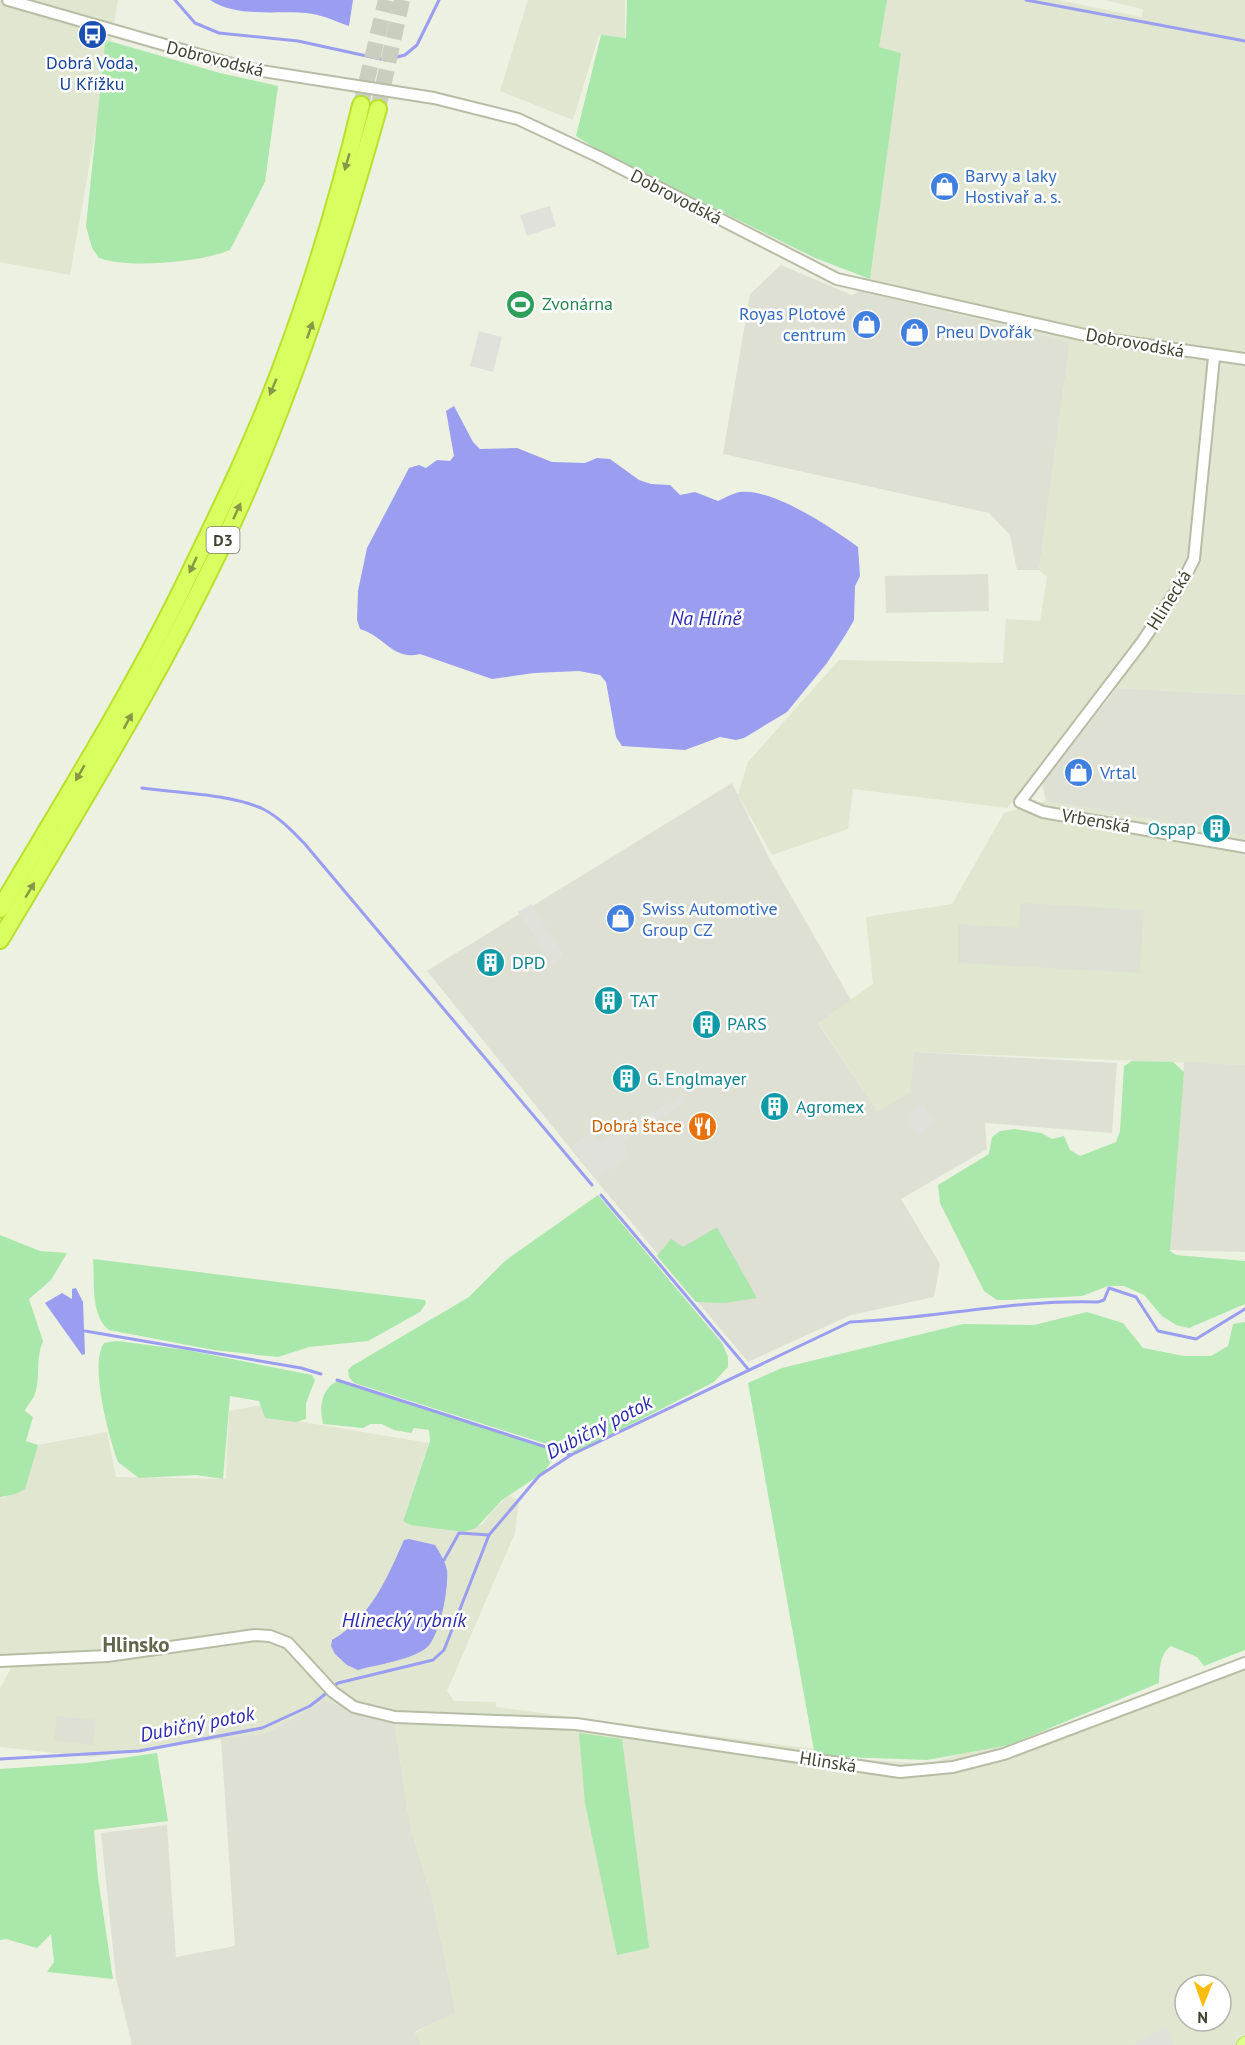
<svg xmlns="http://www.w3.org/2000/svg" width="1245" height="2045" font-family="'PT Sans',sans-serif">
<rect width="100%" height="100%" fill="#edf1e2"/>
<!-- residential -->
<g fill="#e0e6d0" fill-rule="evenodd">
<path d="M0,0H118L111,41L105,44L98,116L70,275L0,262Z"/>
<path d="M528,0H625V38L599,35L573,120L500,91Z"/>
<path d="M887,0H1057L1142,17L1143,9L1104,0H1245V695L1117,688L1007,808L853,789L848,829L772,855L738,795L748,762L839,660L1003,663L1006,619L1040,621L1047,577L1039,570L1070,342L860,291L862,277L870,279L901,53L879,47Z"/>
<path d="M1046,801L1245,835V1065L915,1052L910,1092L877,1111L818,1022L873,984L866,917L952,904L1004,813Z"/>
<path d="M261,1405L265,1418L303,1422L429,1443L403,1520L410,1525L464,1532L483,1524L492,1511L508,1496L519,1500L515,1533L447,1691L454,1701L496,1702V1707L814,1749L816,1756L927,1764L975,1750L1009,1745L1042,1731L1245,1671V2045H421L415,2033L456,2011L433,1902L410,1826L394,1719L363,1715L325,1700L267,1733L92,1757L0,1747V1689L11,1668L0,1666V1497L4,1498L33,1457L38,1445L107,1432L116,1477L226,1479L229,1411ZM1185,1985H1221V2021H1185Z"/>
</g>
<!-- industrial -->
<g fill="#dee0d4">
<path d="M781,265L852,295L860,291L1070,342L1039,570H1017L1010,535L989,513L723,454L750,294Z"/>
<path d="M988,574L989,611L886,613L885,576Z"/>
<path d="M1117,688L1245,695V835L1046,801L1042,783Z"/>
<path d="M732,783L768,856L851,1000L818,1023L877,1111L910,1092L914,1052L1117,1063L1112,1133L985,1123L987,1149L901,1199L940,1264L934,1297L851,1315L748,1362L595,1179L427,971Z"/>
<path d="M1020,903L1144,910L1140,973L958,963V924L1019,928Z"/>
<path d="M1184,1062L1245,1065V1252L1170,1250Z"/>
<path d="M325,1700L363,1715L394,1719L410,1826L433,1902L456,2012L415,2032L421,2045H132L116,1978L101,1833L167,1825L176,1957L235,1946L221,1739L267,1733Z"/>
<path d="M57,1716L96,1720L93,1745L54,1741Z"/>
</g>
<!-- green -->
<g fill="#a9e7ab">
<path d="M627,0H887L879,47L901,53L870,279L815,258L601,152L576,136L601,35L626,38Z"/>
<path d="M109,41L220,73L278,86L265,182L230,250C201,262 130,269 99,258L92,248L86,226L105,44Z"/>
<path d="M1132,1061L1173,1062L1184,1072L1170,1251L1176,1255L1245,1261V1304L1189,1328L1176,1325L1162,1316L1144,1295L1124,1286H1108L1082,1296L1009,1300H997L984,1291L940,1203L938,1185L989,1154L992,1137L1000,1131L1015,1129L1041,1133L1052,1139L1064,1136L1070,1150L1080,1156L1116,1142L1120,1131L1124,1066Z"/>
<path d="M598,1195L722,1343L728,1357V1367L714,1382L575,1453L354,1383L349,1377L348,1370L352,1366L469,1297L505,1261Z"/>
<path d="M716,1228L718,1229L757,1298L725,1303L696,1302L657,1256L671,1239L683,1247Z"/>
<path d="M0,1235L40,1251L67,1253L51,1280L29,1299L43,1341C35,1360 41,1375 35,1394C33,1400 27,1405 25,1411L33,1417L26,1441L38,1445L25,1489L16,1494L0,1497Z"/>
<path d="M93,1259L425,1300L426,1303L420,1312L368,1341L309,1347L278,1357L214,1350L109,1330C90,1315 95,1282 93,1259Z"/>
<path d="M1087,1312L1123,1323L1143,1348L1184,1356H1211L1228,1346L1233,1324L1245,1322V1650L1204,1666L1197,1657L1171,1646C1159,1655 1160,1668 1159,1683L1009,1745L927,1760L815,1756L748,1383L782,1368L963,1324L1034,1325Z"/>
<path d="M117,1341L187,1350L312,1375L315,1380L306,1403V1419L296,1422L265,1418L259,1401L230,1396L223,1479L196,1475L139,1478L118,1462C109,1438 89,1364 104,1343Z"/>
<path d="M337,1381L546,1447L553,1452L554,1457L544,1472L502,1500L476,1528L464,1532L410,1525L403,1521L430,1441L429,1430L414,1428L411,1433L394,1430L382,1424H370L363,1428L323,1424C319,1407 321,1390 337,1381Z"/>
<path d="M579,1733L622,1739L649,1948L617,1955L585,1803Z"/>
<path d="M157,1753L168,1821L94,1830L98,1878L113,1979L47,1972L54,1962L51,1934L37,1948L6,1939L0,1940V1769L87,1763Z"/>
</g>
<!-- parking -->
<g fill="#e0e1db">
<path d="M550,206L556,226L527,236L520,215Z"/>
<path d="M479,331L502,337L493,372L470,366Z"/>
<path d="M531,904L564,955L552,964L518,912Z"/>
<path d="M683,1095L687,1102L622,1141L630,1156L596,1178L572,1146L592,1131L601,1143Z"/>
<path d="M924,1104L935,1123L917,1134L906,1115Z"/>
<path d="M1166,2027L1174,2043L1171,2045H1131Z"/>
</g>
<!-- water -->
<g fill="#9b9df1">
<path d="M210,0H353L349,26C337,22 325,16 313,14C281,9 238,19 210,0Z"/>
<path d="M454,406L473,442L480,449L517,448L552,462L585,463L597,458L610,459L639,480L651,484L670,485L680,495L695,492L718,501C725,498 733,493 740,492C773,488 832,528 858,547L860,576L855,586L854,620L846,634L827,663L787,712L744,738L736,740L720,737L685,750L622,746L616,737L606,682L600,675L579,671L534,673L492,679L420,654C393,661 383,635 360,629L357,620L358,591L367,548L409,468L419,465L426,468L437,460L450,461L454,456L446,411Z"/>
<path d="M76,1288L83,1302L85,1354L82,1355L45,1303L62,1293L72,1299V1289Z"/>
<path d="M409,1539L435,1545C440,1553 445,1561 447,1570C449,1587 440,1639 425,1649C407,1661 379,1664 358,1670L347,1665L335,1654L331,1646L332,1640C370,1618 387,1579 404,1540Z"/>
</g>
<g fill="none" stroke-linecap="round" stroke-linejoin="round">
<!-- stream -->
<g stroke="#9b9df1" stroke-width="3">
<path d="M175,0L195,23L219,33L298,41L385,60L405,55L417,45L439,0"/>
<path d="M1026,0L1245,41"/>
<path d="M142,788C178,793 228,794 261,808C278,816 291,830 304,843L592,1185"/>
<path d="M601,1195L748,1369"/>
<path d="M85,1331L301,1368L321,1374"/>
<path d="M337,1380L571,1455"/>
<path d="M444,1560L459,1533L489,1535"/>
<path d="M333,1687L338,1683L433,1660L444,1650L489,1535L539,1476L571,1455L850,1322C933,1319 1014,1299 1098,1302L1104,1300L1109,1288L1136,1297L1158,1331L1196,1339L1245,1309"/>
<path d="M0,1759L139,1751L262,1728L310,1706L328,1692"/>
</g>
<!-- highway-tunnel -->
<g stroke="#cacebf" stroke-width="16" stroke-dasharray="16 8" stroke-linecap="butt">
<path d="M361,105L386,0"/>
<path d="M378,109L402,0"/>
</g>
<defs>
<g id="minor">
<path d="M8,0L249,69L434,98L518,119L599,157L837,279L1098,338L1245,359"/>
<path d="M1214,357L1194,559L1183,581L1142,642L1020,802L1043,812L1245,847"/>
<path d="M0,1661L107,1656L255,1635L270,1636L288,1643L333,1692L354,1707L395,1717L576,1724L900,1772L953,1767L1004,1754L1245,1663"/>
</g>
<path id="major" d="M1244,2045L1245,2044"/>
<g id="highway">
<path d="M0,909C62,804 128,699 182,589C217,517 254,442 282,366C314,281 340,193 361,105"/>
<path d="M0,940C87,793 180,645 248,488C301,365 342,238 378,109"/>
</g>
</defs>
<!-- minor casing -->
<use href="#minor" stroke="#b7bda5" stroke-width="14"/>
<!-- major casing -->
<use href="#major" stroke="#bfe55c" stroke-width="16"/>
<!-- highway casing -->
<use href="#highway" stroke="#bae02e" stroke-width="20"/>
<!-- minor -->
<use href="#minor" stroke="#fff" stroke-width="10"/>
<!-- major -->
<use href="#major" stroke="#deff8d" stroke-width="14"/>
<!-- highway -->
<use href="#highway" stroke="#d8ff5f" stroke-width="16"/>
</g>
<!-- one-way arrows -->
<defs><path id="oneway-solid" d="M-6-.8H1V-3.2L6.5 0L1 3.2V.8H-6Z" transform="scale(1.5)"/></defs>
<g fill="#849846">
<use href="#oneway-solid" transform="translate(347 162) rotate(106)"/>
<use href="#oneway-solid" transform="translate(310 330) rotate(-71)"/>
<use href="#oneway-solid" transform="translate(273 387) rotate(113)"/>
<use href="#oneway-solid" transform="translate(237 511) rotate(-65)"/>
<use href="#oneway-solid" transform="translate(193 565) rotate(115)"/>
<use href="#oneway-solid" transform="translate(128 721) rotate(-61)"/>
<use href="#oneway-solid" transform="translate(80 773) rotate(120)"/>
<use href="#oneway-solid" transform="translate(30 890) rotate(-59)"/>
</g>
<!-- icons -->
<defs>
<symbol id="bus-disc" viewBox="-11 -11 22 22"><circle r="9.5" fill="#1a4fb4" stroke="#fff"/><path d="M-5-6H5V4H4V6H2V4H-2V6H-4V4H-5ZM-3.5-4V0h7V-4ZM-3.5 1.2v1.5H-2V1.2ZM2 1.2v1.5H3.5V1.2Z" fill="#fff"/></symbol>
<symbol id="shop-disc" viewBox="-11 -11 22 22"><circle r="9.5" fill="#3f7fe0" stroke="#fff"/><path d="M-5-2.5h2.3a2.7 3.5 0 0 1 5.4 0H5L5.5 6h-11ZM-1.5-2.5h3a1.5 2.3 0 0 0-3 0Z" fill="#fff"/></symbol>
<symbol id="stadium-disc" viewBox="-11 -11 22 22"><circle r="9.5" fill="#2e9e5b" stroke="#fff"/><path d="M0-5a6.5 5 0 1 0 0 10a6.5 5 0 1 0 0-10ZM-3.5-1.8h7v3.6h-7Z" fill="#fff"/></symbol>
<symbol id="building-disc" viewBox="-11 -11 22 22"><circle r="9.5" fill="#0f9aa8" stroke="#fff"/><path d="M-4-6H4V6H1V3H-1V6H-4ZM-2.5-4.3h1.7v1.8h-1.7ZM.8-4.3h1.7v1.8H.8ZM-2.5-1h1.7V.8h-1.7ZM.8-1h1.7V.8H.8Z" fill="#fff"/></symbol>
<symbol id="restaurant-disc" viewBox="-11 -11 22 22"><circle r="9.5" fill="#e8710a" stroke="#fff"/><path d="M-5-6h1v4h1v-4h1v4h1v-4h1v5L-1.5 .5V6h-2V.5L-5-1ZM5-6V6H3V1.5H1.5Q1.5-4 5-6Z" fill="#fff"/></symbol>
</defs>
<g fill-rule="evenodd">
<use href="#bus-disc" x="76" y="18" width="33" height="33"/>
<use href="#shop-disc" x="928" y="170" width="33" height="33"/>
<use href="#stadium-disc" x="504" y="288" width="33" height="33"/>
<use href="#shop-disc" x="850" y="308" width="33" height="33"/>
<use href="#shop-disc" x="898" y="316" width="33" height="33"/>
<use href="#shop-disc" x="1062" y="756" width="33" height="33"/>
<use href="#building-disc" x="1200" y="812" width="33" height="33"/>
<use href="#shop-disc" x="604" y="902" width="33" height="33"/>
<use href="#building-disc" x="474" y="946" width="33" height="33"/>
<use href="#building-disc" x="592" y="984" width="33" height="33"/>
<use href="#building-disc" x="690" y="1008" width="33" height="33"/>
<use href="#building-disc" x="610" y="1062" width="33" height="33"/>
<use href="#building-disc" x="758" y="1090" width="33" height="33"/>
<use href="#restaurant-disc" x="686" y="1110" width="33" height="33"/>
</g>
<g text-anchor="middle" stroke-width="5" stroke-linejoin="round" paint-order="stroke">
<!-- shield labels -->
<rect fill="#fff" stroke="#797b70" stroke-width="1.5" x="206.5" y="527" width="33" height="26" rx="4.5"/>
<g font-size="16" font-weight="bold" fill="#404332">
<text x="223" y="546">D3</text>
</g>
<!-- street labels -->
<g font-size="18" fill="#404332" stroke="#fff">
<text transform="translate(215 59) rotate(14)" y="6">Dobrovodská</text>
<text transform="translate(676 197) rotate(27)" y="6">Dobrovodská</text>
<text transform="translate(1135 343) rotate(10)" y="6">Dobrovodská</text>
<text transform="translate(1169 600) rotate(-58)" y="6">Hlinecká</text>
<text transform="translate(1096 821) rotate(10)" y="6">Vrbenská</text>
<text transform="translate(828 1762) rotate(9)" y="6">Hlinská</text>
</g>
<!-- transit labels -->
<g font-size="18" fill="#164399" stroke="#fff">
<text x="92" y="69">Dobrá Voda,<tspan x="92" dy="21">U Křížku</tspan></text>
</g>
<!-- shop labels -->
<g font-size="18" fill="#366cbe" stroke="#fff" text-anchor="start">
<text x="965" y="182">Barvy a laky<tspan x="965" dy="21">Hostivař a. s.</tspan></text>
<text x="846" y="320" text-anchor="end">Royas Plotové<tspan x="846" dy="21">centrum</tspan></text>
<text x="936" y="338">Pneu Dvořák</text>
<text x="1100" y="779">Vrtal</text>
<text x="642" y="915">Swiss Automotive<tspan x="642" dy="21">Group CZ</tspan></text>
</g>
<!-- leisure labels -->
<g font-size="18" fill="#27864d" stroke="#fff" text-anchor="start">
<text x="542" y="310">Zvonárna</text>
</g>
<!-- culture labels -->
<g font-size="18" fill="#0d838f" stroke="#fff" text-anchor="start">
<text x="1196" y="835" text-anchor="end">Ospap</text>
<text x="512" y="969">DPD</text>
<text x="630" y="1007">TAT</text>
<text x="727" y="1030">PARS</text>
<text x="647" y="1085">G. Englmayer</text>
<text x="796" y="1113">Agromex</text>
</g>
<!-- food labels -->
<g font-size="18" fill="#c56008" stroke="#fff" text-anchor="end">
<text x="682" y="1132">Dobrá štace</text>
</g>
<!-- water labels -->
<g font-size="20" font-style="italic" fill="#2b2bb0" stroke="#fff">
<text x="706" y="625">Na Hlíně</text>
<text transform="translate(599 1427) rotate(-27)" y="7">Dubičný potok</text>
<text x="404" y="1627">Hlinecký rybník</text>
<text transform="translate(197 1724) rotate(-11)" y="7">Dubičný potok</text>
</g>
<!-- quarter labels -->
<g font-size="21" font-weight="bold" fill="#61664a" stroke="#fff">
<text x="136" y="1652">Hlinsko</text>
</g>
</g>
<!-- north arrow -->
<g transform="translate(1203 2003) rotate(181)"><circle r="28" fill="#ffffff" stroke="#b3b4ad" stroke-width="1.5"/>
<path d="M0-4.5L10 22L0 15L-10 22Z" fill="#febc0c"/>
<text y="-9" font-size="16" font-weight="bold" text-anchor="middle" fill="#404332">N</text>
</g>
</svg>
